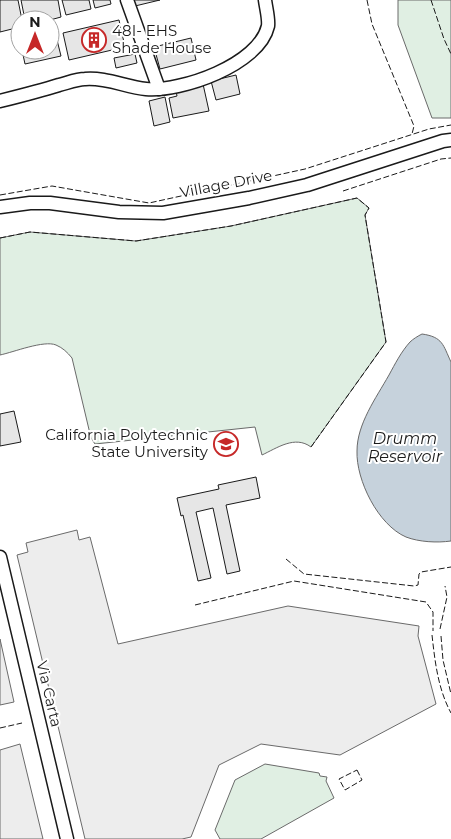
<svg xmlns="http://www.w3.org/2000/svg" width="451" height="839" font-family="Montserrat,sans-serif">
<rect width="100%" height="100%" fill="#fff"/>
<!-- green -->
<g fill="#e0efe3" stroke="#6a6a6a">
<path d="M398,0H451V118H432L398,25Z"/>
<path d="M357,198L369,208L365,215L386,342L311,447C295,435 277,448 262,455L255,427L95,444L91,438L72,358C67,352 63,348 56,345C44,340 14,352 0,355V238L30,232L136,241L231,226Z"/>
<path d="M265,764L319,773L320,776L327,777L326,781L334,798L261,839H220L215,830L235,780Z"/>
</g>
<!-- parking -->
<g fill="#ededed" stroke="#6a6a6a">
<path d="M77,530L79,540L90,537L118,644L288,606L419,626L418,636L436,704L340,755L261,744L219,765L191,837L182,839H85L17,555L28,552L26,543Z"/>
<path d="M0,639L14,702L0,705Z"/>
<path d="M20,744L43,839H0V750Z"/>
</g>
<!-- water -->
<path fill="#c6d2dc" stroke="#6a6a6a" d="M422,334C443,337 443,345 451,362V541C437,543 419,542 406,537C378,525 356,480 357,451C357,424 376,398 389,375C395,364 401,352 410,342C413,339 418,336 422,334Z"/>
<!-- building -->
<g fill="#e6e6e6" stroke="#1a1a1a">
<path d="M0,0H18L22,20H20V27L0,32Z"/>
<path d="M21,0H58L61,17L50,20H25Z"/>
<path d="M62,0H89L91,9L66,15Z"/>
<path d="M93,0H110L111,4L95,8Z"/>
<path d="M134,0H160L135,6Z"/>
<path d="M119,20L125,47L69,60L63,33Z"/>
<path d="M55,32L61,56L25,64L22,50H50V33Z"/>
<path d="M191,38L196,60L160,69L154,47Z"/>
<path d="M135,54L137,63L116,68L114,58Z"/>
<path d="M236,75L240,94L216,100L211,81Z"/>
<path d="M203,84L209,111L173,118L169,98L177,96L176,91Z"/>
<path d="M165,97L170,122L154,126L149,101Z"/>
<path d="M14,411L21,442L0,446V414Z"/>
<path d="M256,477L260,498L226,505L240,571L227,574L213,508L196,512L211,578L198,581L183,515L181,516L177,498L219,489L218,485Z"/>
</g>
<g fill="none" stroke-linecap="round" stroke-linejoin="round">
<defs>
<g id="minor">
<path d="M127,0L159,89"/>
<path d="M0,101C20,96 40,91 59,85C67,83 77,79 85,79C105,77 126,87 146,89C181,92 259,65 268,26C269,19 266,8 265,0"/>
<path d="M0,207L30,203H50L119,212L163,213L249,198L307,185L443,141L451,140"/>
<path d="M0,557L67,839"/>
</g>
</defs>
<!-- minor casing -->
<use href="#minor" stroke="#1a1a1a" stroke-width="15"/>
<!-- minor -->
<use href="#minor" stroke="#fff" stroke-width="12"/>
<!-- fence -->
<g stroke="#1a1a1a" stroke-width="1" stroke-dasharray="6 2.5" stroke-linecap="butt">
<path d="M367,0L372,24L414,126L412,134"/>
<path d="M431,0L444,39L451,54"/>
<path d="M343,191L441,159L451,158"/>
<path d="M0,195L52,186L149,203L305,169L429,129L451,125"/>
<path d="M0,238L30,232L136,241L231,226L357,198L369,208L365,215L386,342L311,447"/>
<path d="M286,559L304,574L414,586L418,585L419,574L421,572L451,567"/>
<path d="M195,605L294,581L426,602L433,612V631"/>
<path d="M440,629L447,597L445,586"/>
<path d="M432,635C435,662 438,689 451,713"/>
<path d="M441,636L443,660L451,694"/>
<path d="M0,728L22,723"/>
<path d="M357,770L362,780L345,790L339,779Z"/>
</g>
</g>
<!-- icons -->
<defs>
<symbol id="building-ring" viewBox="-11 -11 22 22"><circle r="9.5" fill="#fff" stroke="#c62828" stroke-width="1.5"/><path d="M-4-6H4V6H1V3H-1V6H-4ZM-2.5-4.3h1.7v1.8h-1.7ZM.8-4.3h1.7v1.8H.8ZM-2.5-1h1.7V.8h-1.7ZM.8-1h1.7V.8H.8Z" fill="#c62828"/></symbol>
<symbol id="university-ring" viewBox="-11 -11 22 22"><circle r="9.5" fill="#fff" stroke="#c62828" stroke-width="1.5"/><path d="M0-5L7-2L0 1L-7-2ZM-4 1L0 2.5L4 1V4Q0 6-4 4Z" fill="#c62828"/></symbol>
</defs>
<g fill-rule="evenodd">
<use href="#building-ring" x="80" y="26" width="28" height="28"/>
<use href="#university-ring" x="212" y="430" width="28" height="28"/>
</g>
<g text-anchor="middle" stroke-width="4" stroke-linejoin="round" paint-order="stroke">
<!-- poi labels -->
<g font-size="15" fill="#1a1a1a" stroke="#fff" text-anchor="start">
<text x="112" y="36">48I- EHS<tspan x="112" dy="17">Shade House</tspan></text>
<text x="208" y="440" text-anchor="end">California Polytechnic<tspan x="208" dy="17">State University</tspan></text>
</g>
<!-- street labels -->
<g font-size="15" fill="#1a1a1a" stroke="#fff">
<text transform="translate(226 184) rotate(-11)" y="5">Village Drive</text>
<text transform="translate(49 694) rotate(77)" y="5">Via Carta</text>
</g>
<!-- water labels -->
<g font-size="16" font-style="italic" fill="#1a1a1a" stroke="#fff">
<text x="405" y="444">Drumm<tspan x="405" dy="18">Reservoir</tspan></text>
</g>
</g>
<!-- north arrow -->
<g transform="translate(35 35)"><circle r="24" fill="#ffffff" stroke="#a3a3a3"/>
<path d="M0-4L9 19L0 12L-9 19Z" fill="#c62828"/>
<text y="-8" font-size="14" font-weight="bold" text-anchor="middle" fill="#1a1a1a">N</text>
</g>
</svg>
